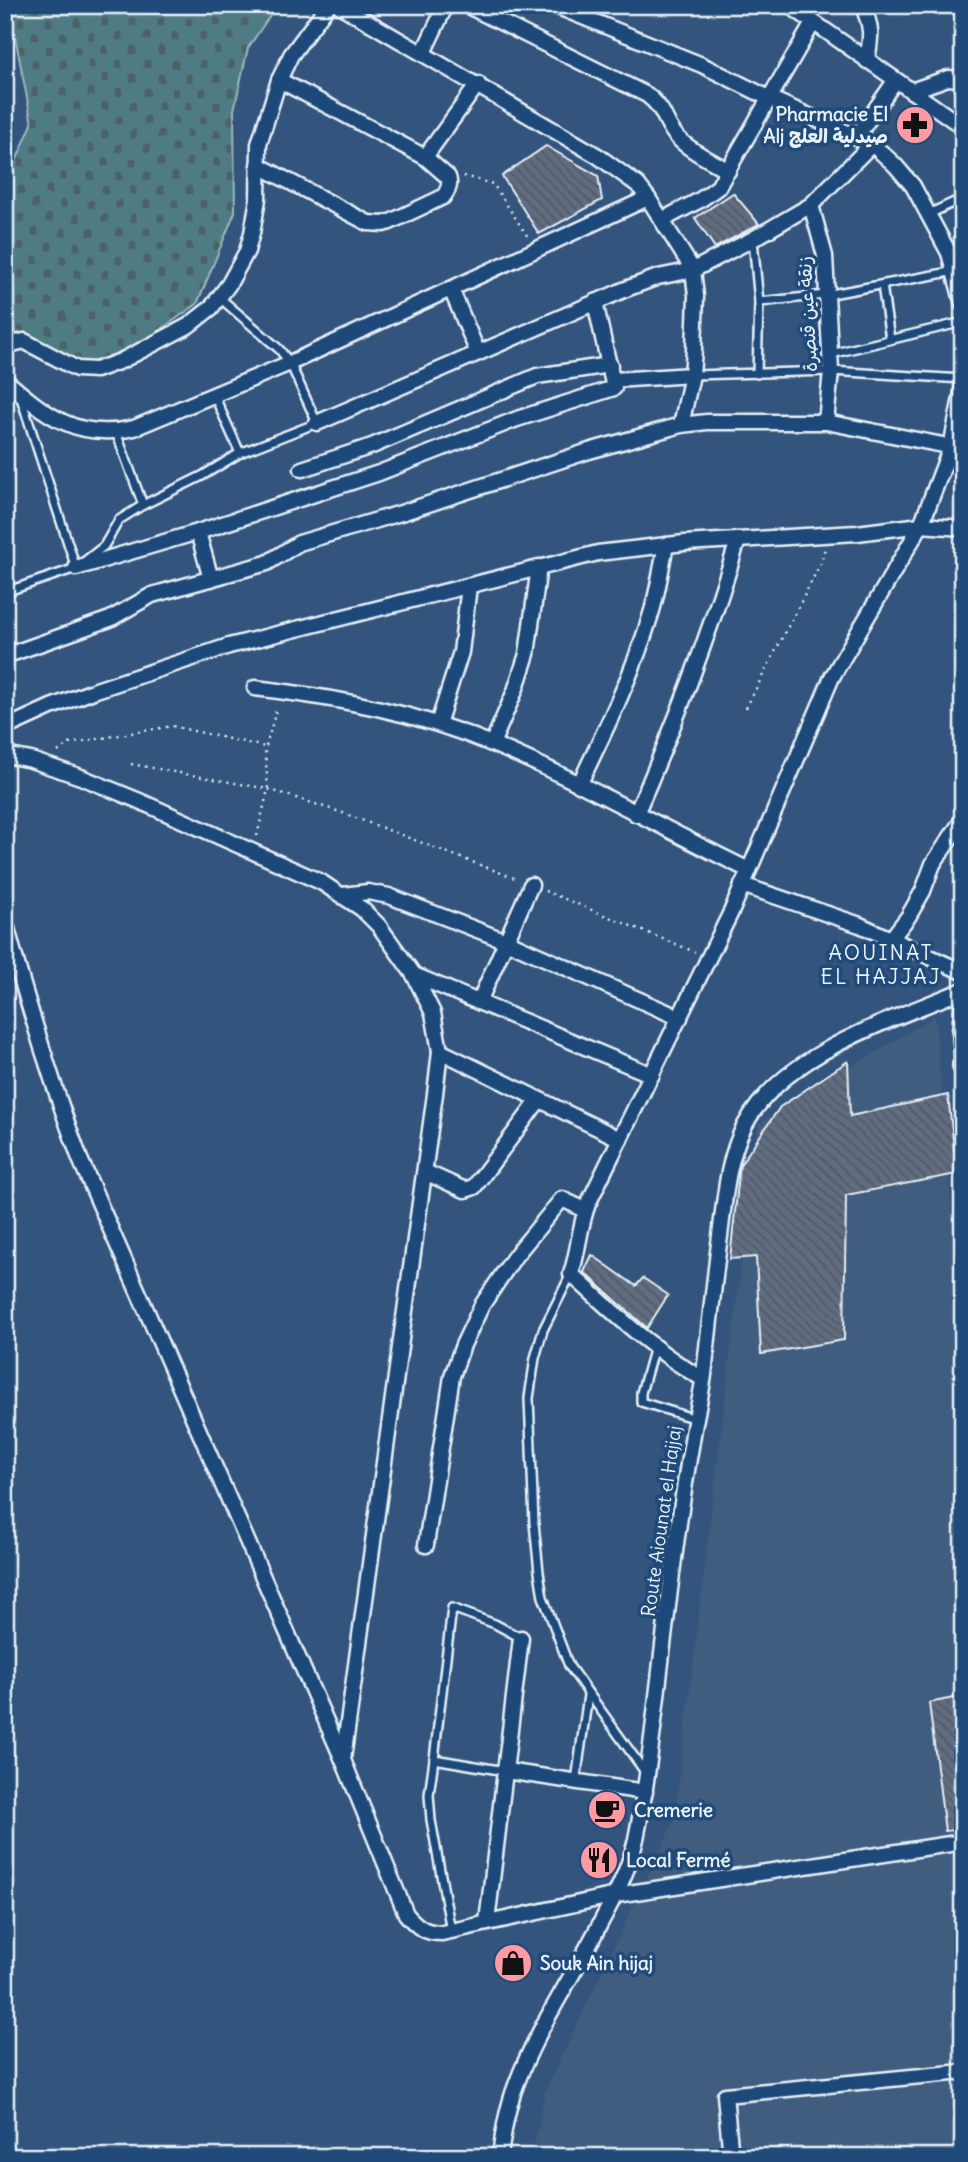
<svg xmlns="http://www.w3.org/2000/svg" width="968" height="2162" font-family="Delius,'Playpen Sans Arabic',sans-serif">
<defs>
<pattern id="cemetery-stones" width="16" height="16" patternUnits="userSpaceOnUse" patternTransform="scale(1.75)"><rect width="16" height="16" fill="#507c84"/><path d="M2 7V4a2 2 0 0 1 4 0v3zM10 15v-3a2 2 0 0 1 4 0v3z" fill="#4b6267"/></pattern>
<pattern id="building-back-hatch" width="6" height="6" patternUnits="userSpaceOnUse" patternTransform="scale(1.75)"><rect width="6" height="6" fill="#616d81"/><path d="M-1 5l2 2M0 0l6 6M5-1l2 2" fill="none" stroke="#525963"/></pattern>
</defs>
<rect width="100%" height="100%" fill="#33547c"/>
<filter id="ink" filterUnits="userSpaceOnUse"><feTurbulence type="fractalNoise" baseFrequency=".0143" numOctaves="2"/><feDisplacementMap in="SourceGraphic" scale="14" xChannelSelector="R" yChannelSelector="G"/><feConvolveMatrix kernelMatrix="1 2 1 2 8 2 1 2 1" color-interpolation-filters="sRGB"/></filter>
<g filter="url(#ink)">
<!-- built -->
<path fill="#415c7e" d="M935,1016L963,1339V2157H532L545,2091L674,1821L758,1124Z"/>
<!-- cemetery -->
<path fill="url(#cemetery-stones)" stroke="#9cb6be" stroke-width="2" d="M9,5H261L271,14L248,48L234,110L235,212L197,304L137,346L74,370L24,343L5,318V186L32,124Z"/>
<!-- building -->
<g fill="url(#building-back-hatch)" stroke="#e8f1f8" stroke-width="2">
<path d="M546,146L598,176L602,200L539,234L502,176Z"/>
<path d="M733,193L759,224L715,248L695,218Z"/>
<path d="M848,1061L850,1116L948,1095L957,1174L846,1195L844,1340L761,1354L756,1257L730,1259L740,1165L780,1107Z"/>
<path d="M592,1255L636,1286L643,1278L668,1295L647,1328L584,1272Z"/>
<path d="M963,1696V1829L945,1831L929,1703Z"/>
</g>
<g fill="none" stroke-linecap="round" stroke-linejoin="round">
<defs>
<g id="lane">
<path d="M929,214L963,198"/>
<path d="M753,240L759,302L757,374"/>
<path d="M882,285L890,339"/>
<path d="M759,302L826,295L955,271L963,266"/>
<path d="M831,354L963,322"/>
<path d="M692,375L831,371L963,379"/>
<path d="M20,395L76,568"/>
<path d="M214,395L240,453"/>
<path d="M143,505L202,476L240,453L317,423L290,363L279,349L220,298"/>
<path d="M5,592L76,568L104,546L119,520L143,505L116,432"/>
<path d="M571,1274L543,1330L535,1358L529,1398L534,1523L539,1572L543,1597L569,1666L645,1772"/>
<path d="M654,1347L641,1393V1402L696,1419"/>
<path d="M434,1759L429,1795L431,1820L451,1931"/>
<path d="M505,1771L434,1759L452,1608L495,1624L521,1638"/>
<path d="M576,1781L588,1695"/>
</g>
<g id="street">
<path d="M339,5L598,156L638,185L648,198L693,270L696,296L694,350L692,375L681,425"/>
<path d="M466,5L647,95C668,111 664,126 680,140C693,153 713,161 728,171"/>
<path d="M553,5L702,65L771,99L872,144L895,165L913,186L949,253L963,304"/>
<path d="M789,5L963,127"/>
<path d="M862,5C873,28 871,37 867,61"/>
<path d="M423,53L446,5"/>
<path d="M279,80L425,157L478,84"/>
<path d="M911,91L948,78L963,79"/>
<path d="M857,136L895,81"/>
<path d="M258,165L368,223L383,224L390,222L443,197C448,191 451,185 448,177L425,157"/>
<path d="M811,205L825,256L831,371L826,422"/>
<path d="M662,220L700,200L718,187L813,23"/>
<path d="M451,289L478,353"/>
<path d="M5,346L24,341L77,369L96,370L121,361L188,326L211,308L229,284L247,251L252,233L258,199L259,144L279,80L291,55L328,5"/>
<path d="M5,380C46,415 77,441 134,428L290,363L648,198"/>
<path d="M614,380L692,375"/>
<path d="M317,423L626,289L658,277L693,270L753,239L811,205L872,144"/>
<path d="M302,469L372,446L537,376L610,365"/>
<path d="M198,532L211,579"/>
<path d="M76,568L198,532L379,473L517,419L614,388L595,302"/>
<path d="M5,656L110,619L152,595L267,563L299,543L401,513L589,451L681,425L707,422H826L963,449"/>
<path d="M255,688C337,698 416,712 492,744C580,780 663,829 749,870"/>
<path d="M438,724L461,652L469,586"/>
<path d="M5,728L51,707L96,690L229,646L598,553L684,543L857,533L921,525L963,528"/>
<path d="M492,744L515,691L527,654L539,567"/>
<path d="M5,755L31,760L81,777L137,800L321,882L362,909L379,926L414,975L433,1013L440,1051L435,1094L343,1759"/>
<path d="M579,785C606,729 633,674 651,614C658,592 661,568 666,545"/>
<path d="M636,814C675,725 710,633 738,540"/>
<path d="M742,885L860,925L963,972"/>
<path d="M343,895L368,892L389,896L506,941L680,1018"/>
<path d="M5,921C27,1002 51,1081 80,1159L343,1760L406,1914C417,1927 425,1933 442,1933L616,1895L963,1842"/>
<path d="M891,939L908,917L923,891L933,864L963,819"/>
<path d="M414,975L652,1075"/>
<path d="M479,1002L531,885"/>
<path d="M440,1051L620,1139"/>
<path d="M963,1065L960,1031L963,998"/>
<path d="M425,1172L465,1190L474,1187L539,1100"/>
<path d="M703,1379C653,1351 614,1313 571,1274C579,1250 579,1227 588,1204L732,910L832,677L921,525L951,447L963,388"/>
<path d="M426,1545L452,1376L463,1345L482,1305L515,1256L562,1199L585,1210"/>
<path d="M506,1771L645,1792"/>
<path d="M487,1922L521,1638"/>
<path d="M500,2157C503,2132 507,2108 516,2085C535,2033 567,1986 593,1937C610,1905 628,1874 636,1839C651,1765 657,1689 667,1614C674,1556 682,1498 692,1441C695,1419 701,1397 704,1375C709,1329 714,1282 720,1236C725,1198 727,1159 745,1125C784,1052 891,1021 963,990"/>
<path d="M731,2157L725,2095L963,2072"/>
</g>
<path id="secondary" d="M963,1065V1066"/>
</defs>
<!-- lane casing -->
<use href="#lane" stroke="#e8f1f8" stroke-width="12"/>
<!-- street casing -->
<use href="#street" stroke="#e8f1f8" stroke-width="19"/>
<!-- secondary casing -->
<use href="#secondary" stroke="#e8f1f8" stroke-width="24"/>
<!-- path -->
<g stroke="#e8f1f8" stroke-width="2.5" stroke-dasharray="2 5" stroke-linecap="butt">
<path d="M463,176L493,184L528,237"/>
<path d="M746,708L821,563L825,548"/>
<path d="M58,752L68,744L172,726L265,747"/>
<path d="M131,764L268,789L265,750L277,707"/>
<path d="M257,836L268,789L343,813L517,879"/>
<path d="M545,891L695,952"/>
</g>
<!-- lane -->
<use href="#lane" stroke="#1f4a7a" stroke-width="7"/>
<!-- street -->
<use href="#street" stroke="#1f4a7a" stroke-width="14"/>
<!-- secondary -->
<use href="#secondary" stroke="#1f4a7a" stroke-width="19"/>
</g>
</g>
<!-- icons -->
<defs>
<symbol id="pharmacy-disc" viewBox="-11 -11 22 22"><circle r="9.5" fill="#ff9aa2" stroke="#1f4a7a"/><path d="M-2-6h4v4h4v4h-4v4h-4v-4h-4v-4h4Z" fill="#111"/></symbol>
<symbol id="cafe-disc" viewBox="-11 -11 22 22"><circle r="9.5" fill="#ff9aa2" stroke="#1f4a7a"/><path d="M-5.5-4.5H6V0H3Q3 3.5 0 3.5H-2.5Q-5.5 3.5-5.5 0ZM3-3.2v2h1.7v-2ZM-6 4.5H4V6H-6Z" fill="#111"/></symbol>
<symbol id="restaurant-disc" viewBox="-11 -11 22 22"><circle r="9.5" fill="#ff9aa2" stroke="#1f4a7a"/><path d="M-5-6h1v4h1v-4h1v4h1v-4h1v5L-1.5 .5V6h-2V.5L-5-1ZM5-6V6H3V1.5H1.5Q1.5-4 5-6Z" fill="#111"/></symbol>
<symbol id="shop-disc" viewBox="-11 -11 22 22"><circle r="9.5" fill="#ff9aa2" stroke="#1f4a7a"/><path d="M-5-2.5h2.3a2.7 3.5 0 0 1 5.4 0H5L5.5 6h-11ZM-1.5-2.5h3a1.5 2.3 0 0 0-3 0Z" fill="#111"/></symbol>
</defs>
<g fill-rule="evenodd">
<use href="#pharmacy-disc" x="893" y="103" width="44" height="44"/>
<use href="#cafe-disc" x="585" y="1788" width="44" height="44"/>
<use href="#restaurant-disc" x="577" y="1838" width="44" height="44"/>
<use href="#shop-disc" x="491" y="1941" width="44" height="44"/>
</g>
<g text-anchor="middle" stroke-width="7" stroke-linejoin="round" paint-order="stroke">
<!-- poi labels -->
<g font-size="19" font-weight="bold" fill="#e8f1f8" stroke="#1f4a7a" text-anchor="start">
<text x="888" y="121" text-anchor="end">Pharmacie El<tspan x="888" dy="22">Alj صيدلية العلج</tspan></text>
<text x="634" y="1817">Cremerie</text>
<text x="626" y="1867">Local Fermé</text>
<text x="540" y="1970">Souk Ain hijaj</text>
</g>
<!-- street labels -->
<g font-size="19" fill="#e8f1f8" stroke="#1f4a7a">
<text transform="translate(807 314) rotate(-93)" y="7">زنقة عين قنصرة</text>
<text transform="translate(661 1521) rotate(-82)" y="7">Route Aiounat el Hajjaj</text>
</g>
<!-- neighbourhood labels -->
<g font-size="21" letter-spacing="2" fill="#e8f1f8" stroke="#1f4a7a">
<text x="881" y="960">AOUINAT<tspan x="881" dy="24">EL HAJJAJ</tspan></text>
</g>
</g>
<!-- margin -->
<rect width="968" height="2162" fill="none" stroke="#1f4a7a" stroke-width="28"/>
<rect x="14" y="14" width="940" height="2134" fill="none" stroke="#e8f1f8" stroke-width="2.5" filter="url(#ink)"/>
</svg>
